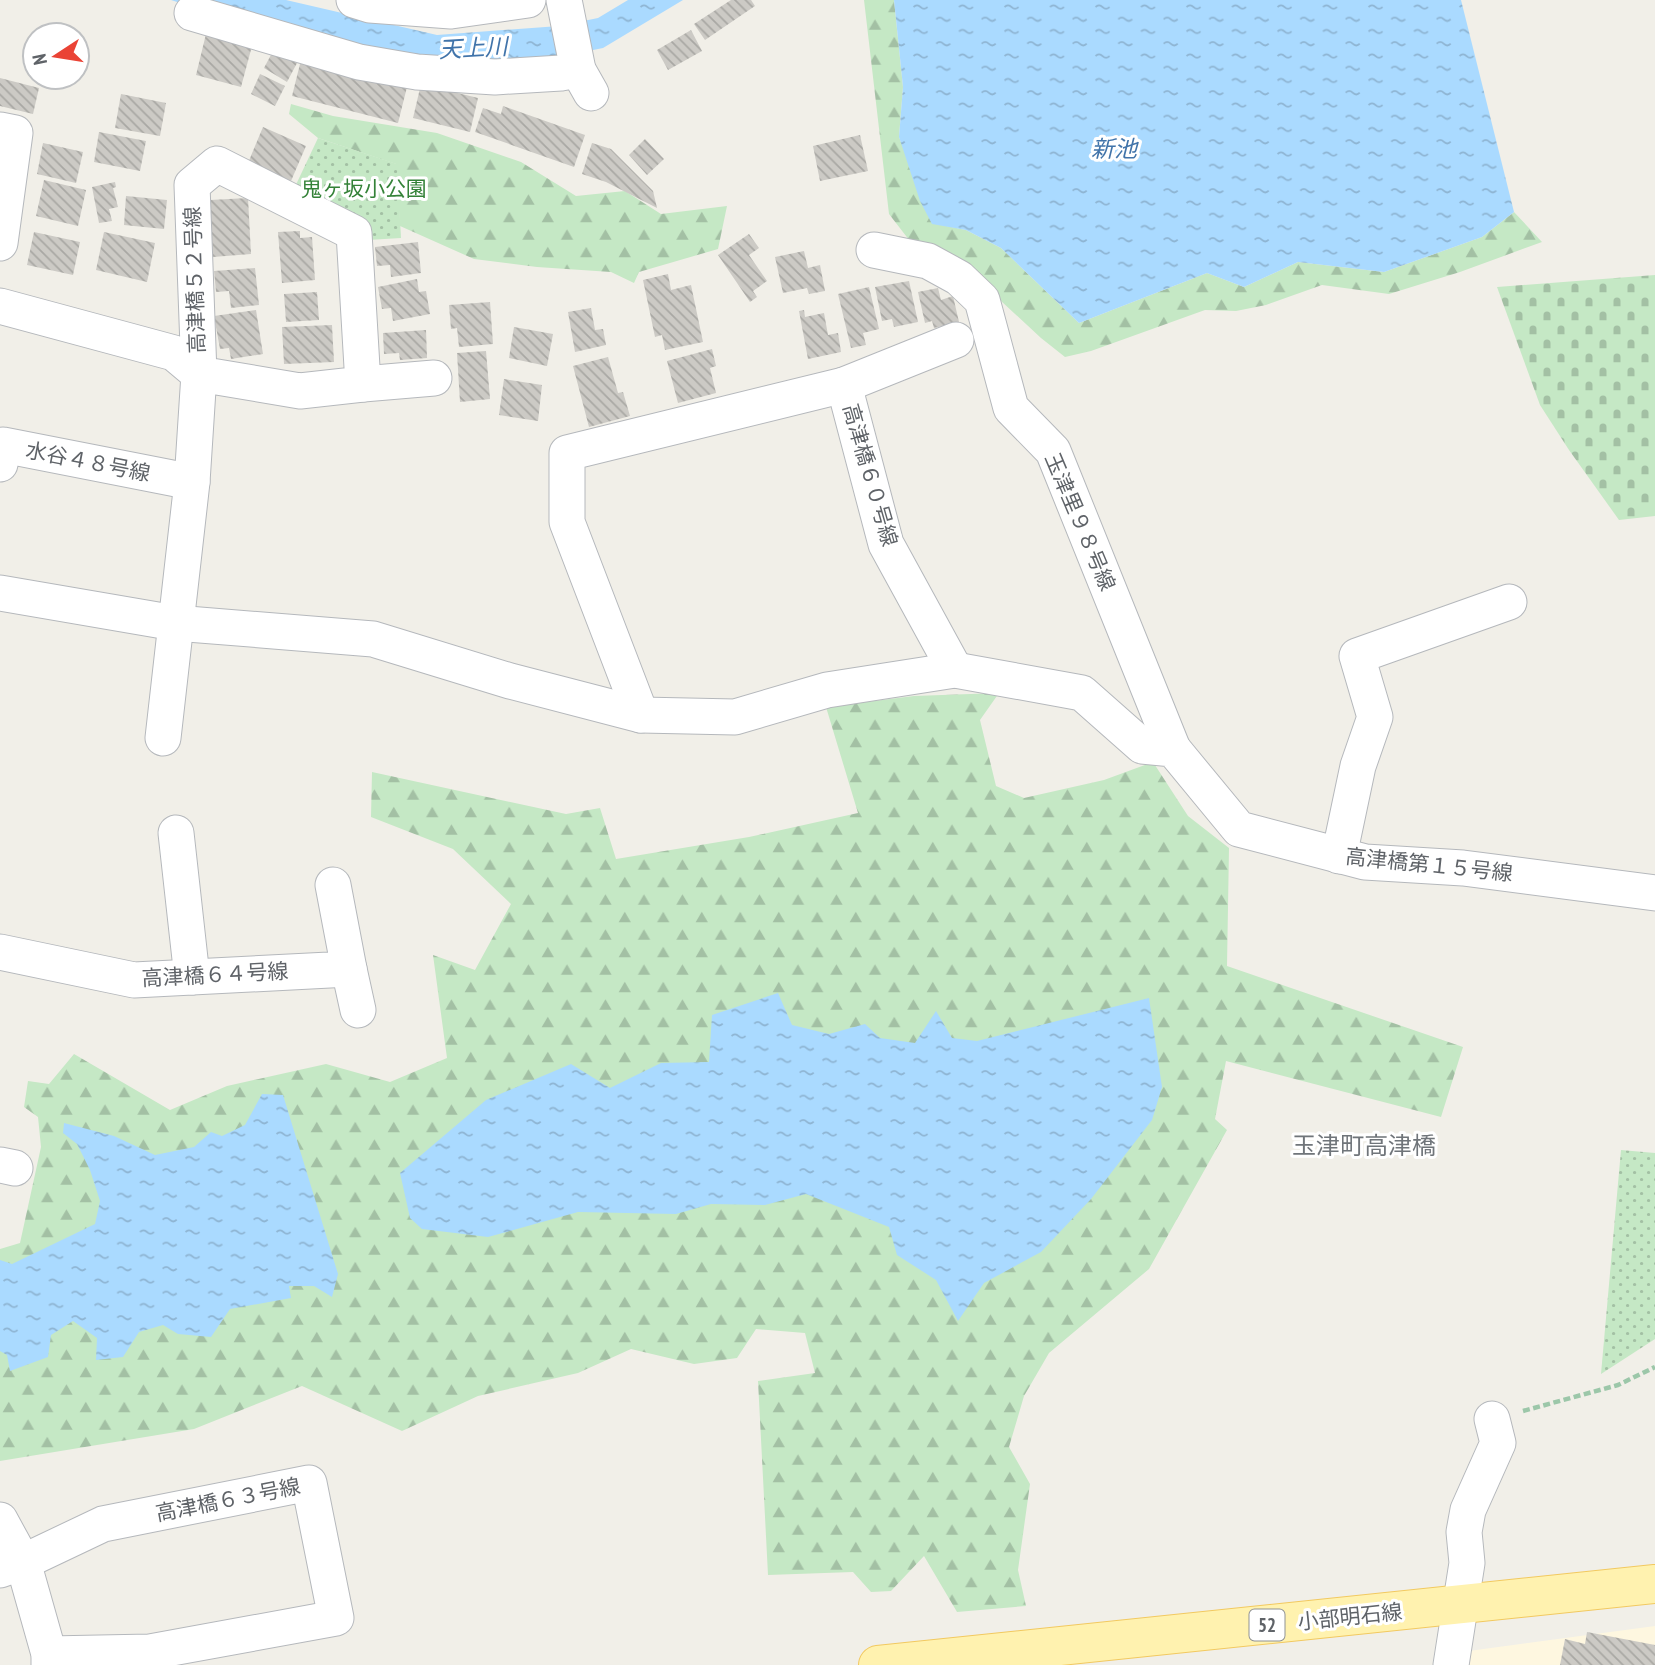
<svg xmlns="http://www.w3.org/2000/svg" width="1655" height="1665" font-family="'PT Sans Narrow','Noto Sans JP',sans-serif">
<defs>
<pattern id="forest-firs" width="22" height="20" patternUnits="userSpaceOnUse" patternTransform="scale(1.75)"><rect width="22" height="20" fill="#c5e8c5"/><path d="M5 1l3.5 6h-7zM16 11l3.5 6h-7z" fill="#a3c0a4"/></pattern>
<pattern id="cemetery-stones" width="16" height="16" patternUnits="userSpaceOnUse" patternTransform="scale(1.75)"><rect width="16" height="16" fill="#c5e8c5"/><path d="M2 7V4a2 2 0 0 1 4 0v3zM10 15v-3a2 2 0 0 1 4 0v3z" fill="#a3c0a4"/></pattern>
<pattern id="park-dots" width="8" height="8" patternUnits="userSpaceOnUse" patternTransform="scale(1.75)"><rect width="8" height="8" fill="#c5e8c5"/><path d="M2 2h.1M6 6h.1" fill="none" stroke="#a3c0a4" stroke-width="1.8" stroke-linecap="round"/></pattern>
<pattern id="water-ripples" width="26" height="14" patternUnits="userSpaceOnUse" patternTransform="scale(1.75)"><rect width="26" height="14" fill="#aadaff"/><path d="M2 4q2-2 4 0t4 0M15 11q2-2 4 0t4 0" fill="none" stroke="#8eb4d2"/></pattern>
<pattern id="building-back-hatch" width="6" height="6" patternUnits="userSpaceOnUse" patternTransform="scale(1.75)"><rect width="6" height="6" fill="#cccac5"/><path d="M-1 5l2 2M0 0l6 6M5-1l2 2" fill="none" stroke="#a9a8a4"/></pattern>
</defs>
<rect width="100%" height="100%" fill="#f1efe8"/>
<!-- commercial -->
<path fill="#fef7e0" d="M1655,1626V1665H1453L1454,1653Z"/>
<!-- forest -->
<g fill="url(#forest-firs)">
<path d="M864,0H894L903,87L899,137L932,223L966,230L1001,248L1079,323L1207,273L1244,287L1298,262L1384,272L1482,237L1514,212L1542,242L1460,272L1389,294L1322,285L1266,305L1236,311L1205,310L1091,351L1065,357L1041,338L987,288L913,245L889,214Z"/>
<path d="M291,104L333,116L437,133L521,162L576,196L625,191L661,214L727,206L718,249L639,272L634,283L611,272L537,267L474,259L400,226L396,164L318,138L289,114Z"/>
<path d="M999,693L980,720L996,786L1024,798L1104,780L1153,762L1188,816L1229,848L1227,966L1463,1047L1441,1117L1226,1061L1215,1119L1227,1130L1149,1269L1049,1353L1024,1396L1009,1447L1030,1484L1018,1570L1026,1606L957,1612L924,1556L891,1591L871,1592L853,1572L768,1575L758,1381L815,1373L805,1333L756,1329L737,1358L694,1364L631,1349L578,1373L478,1396L402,1431L302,1386L194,1429L0,1461V1249L20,1243L41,1147L38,1117L24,1107L28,1081L49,1084L74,1054L170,1110L227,1086L326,1064L390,1082L447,1058L433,955L475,970L511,904L453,849L371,817L372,772L566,814L600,808L616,859L749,837L858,813L826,707L914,696Z"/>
</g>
<!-- cemetery -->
<path fill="url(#cemetery-stones)" d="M1655,275V516L1619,520L1569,450L1540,405L1497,287Z"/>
<!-- park -->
<g fill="url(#park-dots)">
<path d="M318,138L397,164L401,238L368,240L293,191Z"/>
<path d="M1621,1150L1655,1153V1339L1601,1374Z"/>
</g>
<!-- water -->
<g fill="url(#water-ripples)">
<path d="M171,0H286L437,35L559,26L598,18L628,0H683L603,48L549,59L400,61L211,13Z"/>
<path d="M894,0H1461L1514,212L1482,237L1384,272L1298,262L1244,287L1207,273L1079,323L1001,248L966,230L932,224L920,201L899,137L903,87Z"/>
<path d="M778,993L792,1025L829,1034L865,1024L880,1038L915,1043L936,1011L952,1038L977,1041L1149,998L1162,1087L1152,1120L1091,1199L1041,1252L984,1283L958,1321L936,1280L897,1255L889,1227L806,1194L765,1205L711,1204L676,1214L578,1212L488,1237L422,1229L410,1218L400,1173L486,1100L571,1064L610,1088L661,1063L709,1062L712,1015Z"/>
<path d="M262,1094L283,1095L338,1274L332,1297L314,1286H289L291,1298L230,1309L211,1337L178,1334L163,1325L139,1332L123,1357L96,1360L97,1338L73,1321L51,1335L48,1357L10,1371L7,1355L0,1351V1260L12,1264L95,1224L100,1201L90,1170L77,1144L63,1133L64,1123L114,1136L155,1155L194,1147L211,1132L222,1136L245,1125Z"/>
</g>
<!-- building -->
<g fill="url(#building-back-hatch)">
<path d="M731,0H751L755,6L705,40L694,24Z"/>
<path d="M691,30L702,51L668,70L657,50Z"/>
<path d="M206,34L252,46L241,87L196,75Z"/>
<path d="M273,51L297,63L287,82L264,68Z"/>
<path d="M301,60L407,87L398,123L292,96Z"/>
<path d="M260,74L285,86L275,106L251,94Z"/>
<path d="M0,78L39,88L33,114L0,106Z"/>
<path d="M421,84L478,98L470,132L413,118Z"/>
<path d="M121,94L166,103L160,136L115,128Z"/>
<path d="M503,106L585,135L574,167L475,132L483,108L501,114Z"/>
<path d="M263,127L306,146L291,181L248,163Z"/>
<path d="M99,132L146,141L140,171L94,162Z"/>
<path d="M860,135L868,171L820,181L813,146Z"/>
<path d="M645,139L664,159L647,175L629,155Z"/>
<path d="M43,143L83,152L76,183L37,174Z"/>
<path d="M592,143L611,149L653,191L657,208L606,182L582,174Z"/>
<path d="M44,180L86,190L78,226L36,216Z"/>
<path d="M115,182L116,187L113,188L118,207L109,209L112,221L99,223L92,187Z"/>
<path d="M126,196L167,200L164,229L124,225Z"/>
<path d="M248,198L251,254L213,257L210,200Z"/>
<path d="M300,231V238L312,237L315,280L282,283L278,232Z"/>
<path d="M34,232L80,242L73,275L27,265Z"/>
<path d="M104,232L155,243L147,282L96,270Z"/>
<path d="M749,234L759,248L749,255L767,281L753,291L757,297L750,302L718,255Z"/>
<path d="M418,242L421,273L391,277L390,265L377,266L375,247Z"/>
<path d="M804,251L808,268L820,265L825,291L809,294L807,288L783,293L775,257Z"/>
<path d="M255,268L259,305L231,308L229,291L216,292L214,271Z"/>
<path d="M668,274L671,290L691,285L703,342L665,350L662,335L655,337L643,280Z"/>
<path d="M417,279L419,292L426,291L430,314L393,321L391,308L382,309L378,287Z"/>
<path d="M909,281L918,322L894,327L892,319L882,321L875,287Z"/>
<path d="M869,287L879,329L863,333L866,345L851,348L838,294Z"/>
<path d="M938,288L941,300L953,296L959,322L934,328L932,321L925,323L918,292Z"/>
<path d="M317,292L319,320L286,322L284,294Z"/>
<path d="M490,302L493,344L459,347L457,328L451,329L449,305Z"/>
<path d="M591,308L595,330L603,329L606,345L575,352L568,312Z"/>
<path d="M256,310L263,354L231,359L229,348L220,349L214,316Z"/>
<path d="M804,310L805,317L824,313L828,335L838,333L841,352L808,359L799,311Z"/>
<path d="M332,325L334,362L284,364L282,327Z"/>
<path d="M514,327L553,334L547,366L509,358Z"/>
<path d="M426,330L427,358L400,360L399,353L384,354L383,333Z"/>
<path d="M712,349L716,366L710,368L716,393L678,403L667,361Z"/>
<path d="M486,351L490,399L460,402L457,353Z"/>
<path d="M608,357L618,393L623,392L630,416L589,427L573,366Z"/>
<path d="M504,379L542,385L538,421L499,415Z"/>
<path d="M1587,1632L1655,1645V1665H1560L1565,1639L1585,1644Z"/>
</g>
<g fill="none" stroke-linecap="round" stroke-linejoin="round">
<defs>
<g id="minor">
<path d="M354,0L370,5L451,11L528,0"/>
<path d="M564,0L578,70L591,93"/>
<path d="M192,13L359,62L417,72L495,77L561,73L578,70"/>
<path d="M0,130L15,133L0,243"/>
<path d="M874,250L928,261L959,278L982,300L1011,408L1053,451L1173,749"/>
<path d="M0,306L174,353L199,374L300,391L363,384L354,233L217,164L192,185L199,374L192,482L163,738"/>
<path d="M363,384L434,378"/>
<path d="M0,464L3,445L192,482"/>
<path d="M0,593L175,623L373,639L510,681L641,715L735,717L827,690L955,670L1082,693L1142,746L1173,749L1239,829L1365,862L1463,868L1655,893"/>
<path d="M955,670L886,544L844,385L956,340"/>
<path d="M641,715L567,522V453L844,385"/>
<path d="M176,833L192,977"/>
<path d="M1339,856L1358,766L1375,717L1357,656L1509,602"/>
<path d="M0,952L134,980L349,969L333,885"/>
<path d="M349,969L358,1010"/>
<path d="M0,1165L15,1168"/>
<path d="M0,1520L23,1562L49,1654V1665"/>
<path d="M0,1570L23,1562L103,1524L309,1483L336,1618L150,1652L49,1654"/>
<path d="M1451,1665L1467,1563L1464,1532L1468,1510L1498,1443L1492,1419"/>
</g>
<path id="major" d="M878,1665L1655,1584"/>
</defs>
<!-- minor casing -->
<use href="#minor" stroke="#b5b8bc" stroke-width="37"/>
<!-- major casing -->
<use href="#major" stroke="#f2c960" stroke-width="40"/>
<!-- path -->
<path stroke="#9cc7a9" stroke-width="4.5" stroke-dasharray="7 3.5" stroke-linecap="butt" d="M1523,1411L1618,1385L1655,1367"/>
<!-- minor -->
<use href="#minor" stroke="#fff" stroke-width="35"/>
<!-- major -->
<use href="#major" stroke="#fff2af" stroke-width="38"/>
</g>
<g text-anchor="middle" stroke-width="6" stroke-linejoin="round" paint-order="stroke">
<!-- shield labels -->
<rect fill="#fff" stroke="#8f9295" stroke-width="2" x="1249.5" y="1609.5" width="35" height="31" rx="5"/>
<g font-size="19" font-weight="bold" fill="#5f6368">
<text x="1267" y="1632">52</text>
</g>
<!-- park labels -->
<g font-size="21" fill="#348238" stroke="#fff">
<text x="364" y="196">鬼ヶ坂小公園</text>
</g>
<!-- street labels -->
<g font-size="21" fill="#5f6368" stroke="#fff">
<text transform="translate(195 280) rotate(-92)" y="7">高津橋５２号線</text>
<text transform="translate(88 462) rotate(11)" y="7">水谷４８号線</text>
<text transform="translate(870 475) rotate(74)" y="7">高津橋６０号線</text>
<text transform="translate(1080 522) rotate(67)" y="7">玉津里９８号線</text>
<text transform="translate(1429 865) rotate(6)" y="7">高津橋第１５号線</text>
<text transform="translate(215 975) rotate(-3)" y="7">高津橋６４号線</text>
<text transform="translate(228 1500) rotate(-11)" y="7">高津橋６３号線</text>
<text transform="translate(1350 1617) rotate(-6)" y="7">小部明石線</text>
</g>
<!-- water labels -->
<g font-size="23" font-style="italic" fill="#4174aa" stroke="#fff">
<text transform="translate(473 48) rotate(-3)" y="8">天上川</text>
<text x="1114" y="157">新池</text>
</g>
<!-- quarter labels -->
<g font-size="24" fill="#70757a" stroke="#fff">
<text x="1364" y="1154">玉津町高津橋</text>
</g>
</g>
<!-- north arrow -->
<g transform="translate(56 56) rotate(258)"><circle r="33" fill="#ffffff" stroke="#bfc1c3" stroke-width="2"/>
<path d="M0-5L12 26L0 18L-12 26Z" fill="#ea4335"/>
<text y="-10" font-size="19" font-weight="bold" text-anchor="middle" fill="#5f6368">N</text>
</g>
</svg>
